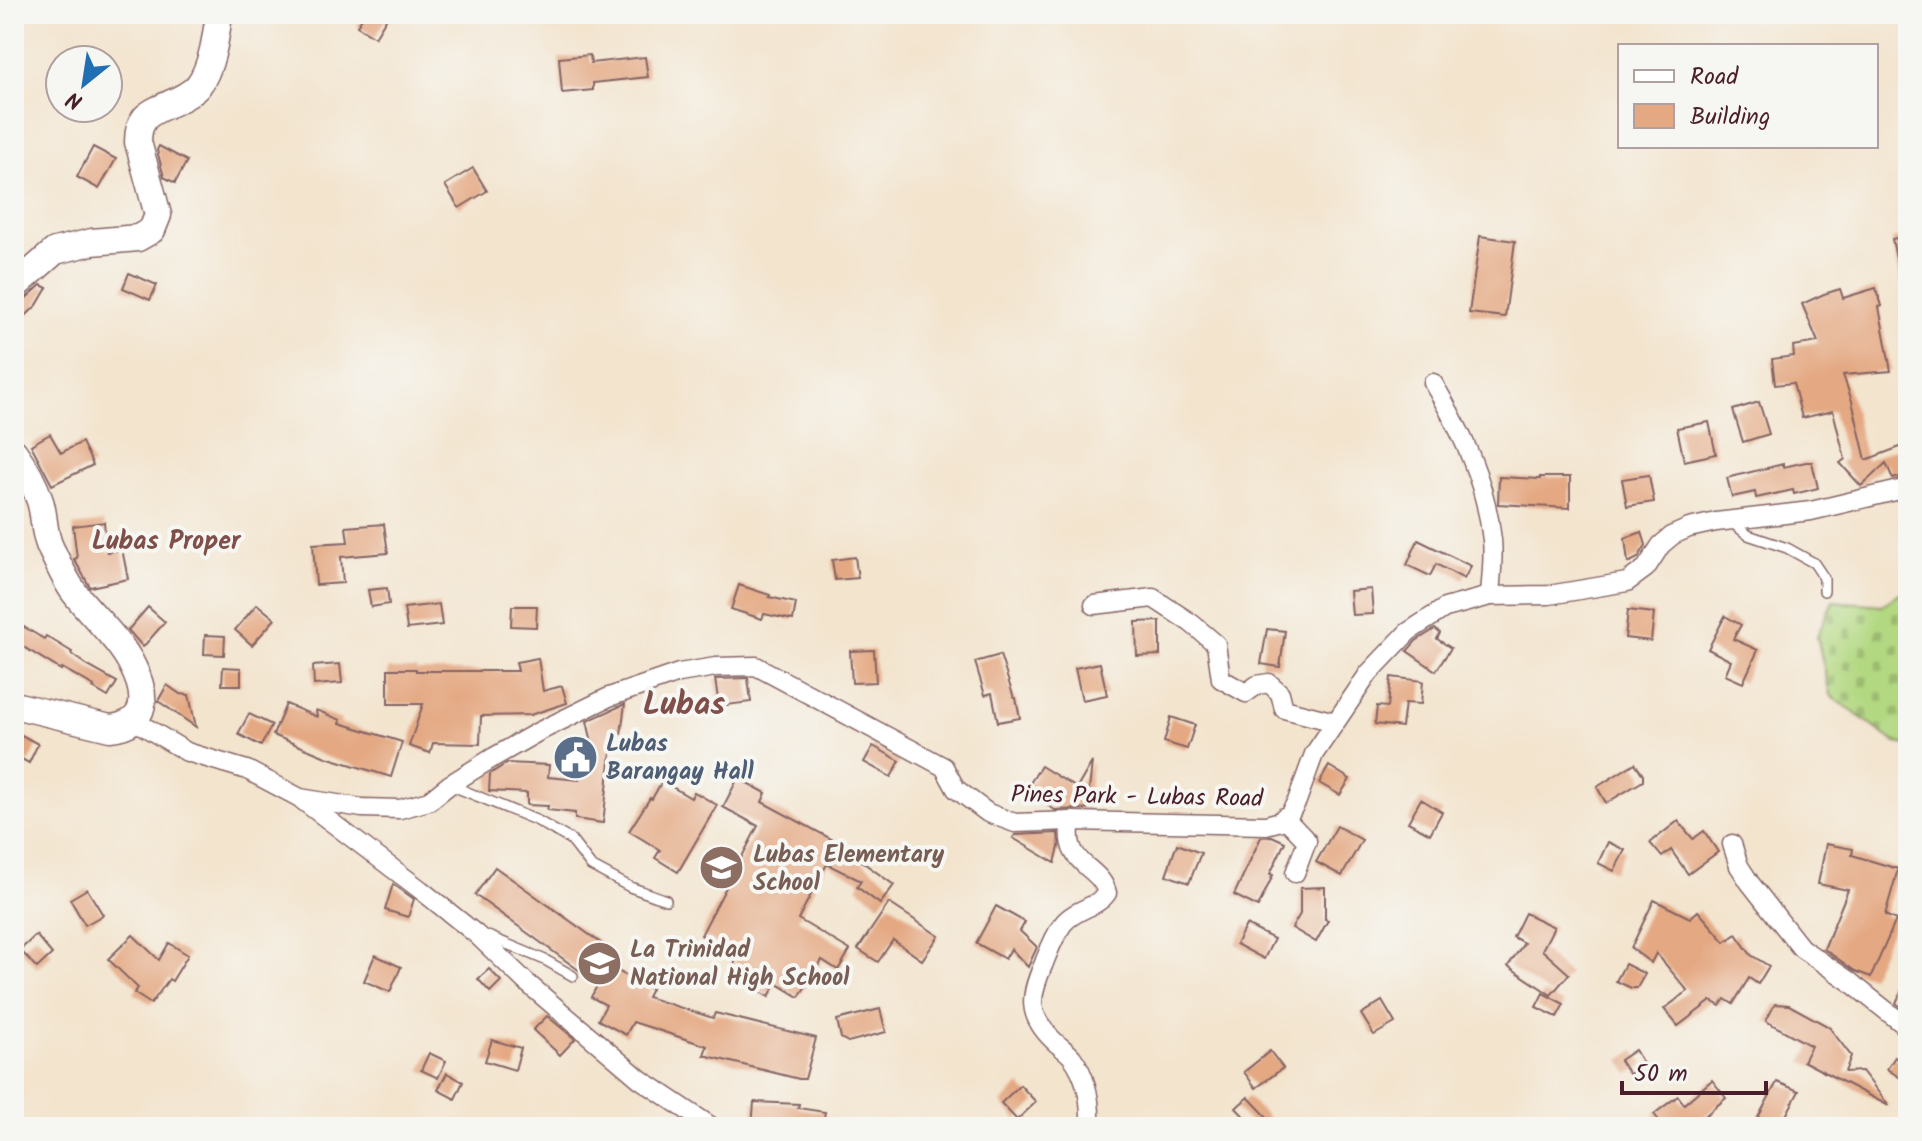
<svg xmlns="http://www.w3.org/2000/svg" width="1922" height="1141" font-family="Kalam,sans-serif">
<defs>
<pattern id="cemetery-stones" width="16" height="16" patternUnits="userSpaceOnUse" patternTransform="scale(2)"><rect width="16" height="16" fill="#b2d881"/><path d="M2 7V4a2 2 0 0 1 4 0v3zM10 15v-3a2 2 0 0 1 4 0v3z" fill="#9bb970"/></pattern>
</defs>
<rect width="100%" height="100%" fill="#f6f6f2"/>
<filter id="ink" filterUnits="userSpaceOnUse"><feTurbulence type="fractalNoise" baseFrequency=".0125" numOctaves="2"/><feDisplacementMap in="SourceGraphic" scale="16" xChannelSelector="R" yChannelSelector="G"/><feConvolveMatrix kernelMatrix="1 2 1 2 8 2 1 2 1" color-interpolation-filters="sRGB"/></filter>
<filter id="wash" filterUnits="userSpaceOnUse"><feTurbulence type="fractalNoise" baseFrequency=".006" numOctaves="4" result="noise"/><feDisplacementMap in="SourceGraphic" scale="32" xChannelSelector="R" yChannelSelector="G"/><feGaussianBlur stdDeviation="1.8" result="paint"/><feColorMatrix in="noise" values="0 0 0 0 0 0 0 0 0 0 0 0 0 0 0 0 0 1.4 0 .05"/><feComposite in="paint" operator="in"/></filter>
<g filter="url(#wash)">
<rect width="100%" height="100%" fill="#f3e4ce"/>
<!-- cemetery -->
<path fill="url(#cemetery-stones)" stroke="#7e7c56" stroke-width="2" d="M1908,589V745L1896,743L1830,695L1817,636L1833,601L1882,605Z"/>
<g id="blocks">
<!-- building -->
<g fill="#e4a882">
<path d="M364,14H389L375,37L357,26Z"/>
<path d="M590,55L591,63L645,57L648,77L593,83V90L562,93L559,58Z"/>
<path d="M159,146L187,161L175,183L164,177L157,150Z"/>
<path d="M93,147L116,159L99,189L77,177Z"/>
<path d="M473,168L487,191L459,208L445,185Z"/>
<path d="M1908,235V282H1901L1892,239Z"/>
<path d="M1480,236L1515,241L1505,317L1469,313Z"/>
<path d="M129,273L157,285L150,300L123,288Z"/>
<path d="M41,285L47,288L37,305L14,327V303L25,299Z"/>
<path d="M1876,288L1882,306L1879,307L1891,371L1843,375L1852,401L1866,460L1908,444V474L1893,479L1886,463L1861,486L1840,463L1845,459L1833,411L1802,418L1793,383L1775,385L1772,359L1794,356L1793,346L1818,342L1802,304L1824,294L1840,289L1843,298Z"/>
<path d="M1759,402L1769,434L1743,442L1733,410Z"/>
<path d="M1709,422L1716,454L1684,461L1677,428Z"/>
<path d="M50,434L61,453L82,442L93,465L52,485L31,445Z"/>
<path d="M1806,462H1812L1818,488L1794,494L1793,490L1756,498L1755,492L1732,497L1727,478L1783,464V467Z"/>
<path d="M1649,475L1654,502L1627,506L1622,479Z"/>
<path d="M1499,477L1540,479V477H1570V508L1498,504Z"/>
<path d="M104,522L107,552L122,549L128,579L90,587L74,559L77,558L73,526Z"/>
<path d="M384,524L388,553L341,557L343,583L316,585L313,544L348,542L346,527Z"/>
<path d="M1642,532L1646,545L1638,558L1628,563L1625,538Z"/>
<path d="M1418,540L1471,566L1464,579L1436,564L1430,576L1407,565Z"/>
<path d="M855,557L858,578L835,580L832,560Z"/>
<path d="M739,585L770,595L769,597L796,603L793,620L764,614L762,619L731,609Z"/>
<path d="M387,588L389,604L371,607L368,590Z"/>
<path d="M1371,589L1373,614L1352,615L1350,591Z"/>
<path d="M257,604L275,619L252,645L235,630Z"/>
<path d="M439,604L442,625L407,629L404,608Z"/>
<path d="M512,606H537L536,627L511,626Z"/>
<path d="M148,607L165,622L143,647L128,630Z"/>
<path d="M1628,610L1654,613L1651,641L1625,638Z"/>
<path d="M1725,616L1741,625L1733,639L1758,650L1743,683L1725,675L1731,661L1708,649Z"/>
<path d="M14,621L44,639L46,636L72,652L71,654L88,666L117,682L108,697L93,688L94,686L62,668L61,670L14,641Z"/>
<path d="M1160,621V655L1137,656L1136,622Z"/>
<path d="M1267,629L1285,631L1280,667L1261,664Z"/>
<path d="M1435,629L1440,633L1437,639L1451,648L1436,671L1407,651L1416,641Z"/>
<path d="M205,635L225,636L224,655L204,654Z"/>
<path d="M874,650L876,682L852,683L850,651Z"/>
<path d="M1000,655L1014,698H1016L1020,718L998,722L992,693L985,695L975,662Z"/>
<path d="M538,658L543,691L562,686L567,703L530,715L481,716L480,744L433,743L430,753L409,746L423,704H388V669H416V671H518L516,662Z"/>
<path d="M1100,663L1107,695L1082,700L1075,668Z"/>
<path d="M340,664L342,683L314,685L313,666Z"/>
<path d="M223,667L241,668V685H222Z"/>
<path d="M1391,677L1423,681L1421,704L1405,703L1402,727L1375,724L1377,706L1388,707Z"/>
<path d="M748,678L751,702L719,706L715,679Z"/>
<path d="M167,685L180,694L189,695L196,727L158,701Z"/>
<path d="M286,704L317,717L316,710L341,720L340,723L402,742L391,777L326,757L273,735Z"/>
<path d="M625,704L621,734L613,736L603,823L575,819V813L547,810L548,806L527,805V793L489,791L490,774L507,763L549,765L548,777L579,780L582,749L594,751L587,721Z"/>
<path d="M249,714L272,725L261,746L238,734Z"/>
<path d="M1171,717L1195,725L1187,749L1164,742Z"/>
<path d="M14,731L38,744L29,763L14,755Z"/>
<path d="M873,746L900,761L891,777L864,762Z"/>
<path d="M1092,762L1087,809L1055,810L1025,791L1041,766L1077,788Z"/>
<path d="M1635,763L1643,775V781L1606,803L1597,787Z"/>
<path d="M1329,766L1350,779L1340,795L1319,783Z"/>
<path d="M738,778L766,793L762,802L852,850L850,853L894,885L880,904L857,887L861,881L827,864L798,919L850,950L838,970L822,960L799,997L776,983L769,997L729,974L739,955L701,935L758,826L723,807Z"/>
<path d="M662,781L691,798L694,792L717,805L678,872L655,858L660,850L629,831L650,798L652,799Z"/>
<path d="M1421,799L1442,812L1430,834L1408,822Z"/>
<path d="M1678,821L1693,839L1704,831L1718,852L1688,874L1671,850L1662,857L1650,843Z"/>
<path d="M1337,826L1362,840L1342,876L1316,862Z"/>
<path d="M1058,833L1059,847L1055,863L1013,838L1015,835Z"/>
<path d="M1272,836L1285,842L1270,874L1273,875L1258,907L1234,895L1261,837Z"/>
<path d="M1608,842L1625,850L1614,871L1598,863Z"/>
<path d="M1177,844L1201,853L1189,883L1166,875Z"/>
<path d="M1826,844L1853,849L1852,855L1898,869L1885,915L1896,920L1871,977L1855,971L1824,949L1848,890L1818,884Z"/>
<path d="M495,867L605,946L595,959L651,989L647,997L713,1018L715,1013L816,1038L805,1079H799L704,1055L707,1046L633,1022L626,1035L598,1020L606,1005L591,997L598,984L475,895Z"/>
<path d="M393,884L414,899L408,917L385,910Z"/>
<path d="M1325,887V919L1328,920L1316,942L1292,928L1300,914V888Z"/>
<path d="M87,889L103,915L85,925L70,899Z"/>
<path d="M1654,900L1690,918L1698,911L1725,942L1736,934L1751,955L1769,966L1758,984L1749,978L1733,1004L1725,999L1720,1006L1711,1001L1678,1026L1664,1009L1688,991L1656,953L1651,963L1631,948Z"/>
<path d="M889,903L939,936L922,960L893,940L878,962L858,949Z"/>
<path d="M996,906L1025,922L1020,931L1037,947L1028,967L1011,949L1005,959L976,943Z"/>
<path d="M1525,913L1554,927L1542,950L1569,974L1551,995L1508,966L1524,943L1513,937Z"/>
<path d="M1246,925L1274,939L1264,959L1236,944Z"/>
<path d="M36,935L52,954L37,968L20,950Z"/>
<path d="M133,935L159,960L169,943L188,955L172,981L169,979L151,1004L134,993L138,988L108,959Z"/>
<path d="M375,955L401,967L390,992L364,981Z"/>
<path d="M1625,964L1645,974L1637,988H1631L1616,981Z"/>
<path d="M489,969L501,981L490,992L478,979Z"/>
<path d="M1908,976V1013L1896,1003Z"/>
<path d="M1543,993L1564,1004L1557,1017L1536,1007Z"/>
<path d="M1382,1001L1395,1023L1374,1035L1361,1014Z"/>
<path d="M1775,1004L1789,1005L1829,1027L1851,1056L1845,1072L1862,1071L1889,1106L1803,1061L1811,1046L1766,1021Z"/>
<path d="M880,1009L886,1032L848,1042L841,1038L837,1020Z"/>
<path d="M547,1016L575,1039L560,1055L533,1030Z"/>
<path d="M492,1040L521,1048L515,1070L485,1061Z"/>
<path d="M1635,1050L1644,1065L1629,1074L1620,1060Z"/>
<path d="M1270,1051L1283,1068L1256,1088L1244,1072Z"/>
<path d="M429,1053L446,1061L438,1078L421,1070Z"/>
<path d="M1895,1057L1908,1066V1083L1887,1069Z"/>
<path d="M447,1073L463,1082L455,1099L438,1090Z"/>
<path d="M1712,1080L1726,1098L1692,1127H1664L1654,1114L1678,1096L1684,1104Z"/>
<path d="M1777,1082L1799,1091L1780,1127H1753Z"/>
<path d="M1020,1085L1036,1102L1017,1120L1001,1103Z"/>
<path d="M1248,1097L1269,1119L1261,1127H1254L1236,1108Z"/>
<path d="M754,1102L799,1104L798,1108L825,1112L822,1127H752Z"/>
</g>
</g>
</g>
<g filter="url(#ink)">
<use href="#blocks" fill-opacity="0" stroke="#856464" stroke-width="2"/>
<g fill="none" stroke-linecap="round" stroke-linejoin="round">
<defs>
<g id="lane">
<path d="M1731,522L1748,535L1787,548L1814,563L1824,578V591"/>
<path d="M450,785L538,821L571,840L591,866L630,887L666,900"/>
<path d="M483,934L545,960L573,976"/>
</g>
<g id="street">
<path d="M1433,383C1462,432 1486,482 1492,540C1494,558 1491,578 1490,596"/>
<path d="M1094,605L1153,598L1191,623L1216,644L1221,679L1246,693L1257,685L1269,683L1280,693L1284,709L1335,722"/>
<path d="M135,721L187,752L247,770L300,798L362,808L400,809L429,801L449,785L494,757L538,732L609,697L679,673L716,667L756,666L944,767L956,789L988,813L1015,823L1071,821L1266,825L1281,821L1290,813L1297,801L1314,754L1369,673L1408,632L1445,608L1490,596L1549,595L1627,582L1646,568L1661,545L1673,535L1689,528L1716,522L1811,511L1908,488"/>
<path d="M302,800L421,890L476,934L526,982L640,1079L712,1127"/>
<path d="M1284,817L1307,841L1295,873"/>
<path d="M1071,821C1062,867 1100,864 1107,893C1097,908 1074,909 1063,924C1054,936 1049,950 1044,963C1030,995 1026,1014 1053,1040C1059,1046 1067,1051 1072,1057C1087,1077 1091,1102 1090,1127"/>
<path d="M1732,844L1739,866L1750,883L1801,948L1849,981L1908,1028"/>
</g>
<g id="secondary">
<path d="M14,287L55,251L92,242L138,238L152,230L158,215L138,142C138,134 139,125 145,118C156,106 184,102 198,86C212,68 216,36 219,14"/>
<path d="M14,452C25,467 34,483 40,501C45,516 43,534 51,549C58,563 65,580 74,592C91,615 120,640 132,665C147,694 150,724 110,728L14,705"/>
</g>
</defs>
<!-- lane casing -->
<use href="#lane" stroke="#856464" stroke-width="12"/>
<!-- street casing -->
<use href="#street" stroke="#856464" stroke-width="21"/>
<!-- secondary casing -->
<use href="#secondary" stroke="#856464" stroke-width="29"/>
<!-- lane -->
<use href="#lane" stroke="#fff" stroke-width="9"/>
<!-- street -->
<use href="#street" stroke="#fff" stroke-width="18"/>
<!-- secondary -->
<use href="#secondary" stroke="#fff" stroke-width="26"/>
</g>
</g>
<!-- icons -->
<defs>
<symbol id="civic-disc" viewBox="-11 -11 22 22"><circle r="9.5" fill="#5c6f8a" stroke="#f6f6f2"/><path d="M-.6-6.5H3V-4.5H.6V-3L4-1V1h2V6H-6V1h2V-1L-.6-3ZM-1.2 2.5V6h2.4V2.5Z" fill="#fff"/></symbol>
<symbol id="school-disc" viewBox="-11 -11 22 22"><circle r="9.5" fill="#8d6e63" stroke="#f6f6f2"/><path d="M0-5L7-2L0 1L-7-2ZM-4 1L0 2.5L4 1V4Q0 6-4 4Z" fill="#fff"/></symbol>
</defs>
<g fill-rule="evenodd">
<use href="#civic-disc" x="550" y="732" width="51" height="51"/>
<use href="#school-disc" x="696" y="842" width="51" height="51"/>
<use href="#school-disc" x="574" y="938" width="51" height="51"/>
</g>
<g text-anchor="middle" stroke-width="8" stroke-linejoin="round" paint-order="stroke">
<!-- service labels -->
<g font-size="24" font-weight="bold" fill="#4e5e75" stroke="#f6f6f2" text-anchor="start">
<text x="606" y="751">Lubas<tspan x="606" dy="28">Barangay Hall</tspan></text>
</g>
<!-- street labels -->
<g font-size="24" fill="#4a1f2b" stroke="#f6f6f2">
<text transform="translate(1137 796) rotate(1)" y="8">Pines Park - Lubas Road</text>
</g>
<!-- education labels -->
<g font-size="24" font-weight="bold" fill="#785e54" stroke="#f6f6f2" text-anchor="start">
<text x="753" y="862">Lubas Elementary<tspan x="753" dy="28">School</tspan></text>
<text x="630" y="957">La Trinidad<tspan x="630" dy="28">National High School</tspan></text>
</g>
<!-- neighbourhood labels -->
<g font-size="26" font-weight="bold" fill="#804f49" stroke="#f6f6f2">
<text x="166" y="549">Lubas Proper</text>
</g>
<!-- district labels -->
<g font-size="32" font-weight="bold" fill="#804f49" stroke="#f6f6f2">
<text x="684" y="714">Lubas</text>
</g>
</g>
<!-- margin -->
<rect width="1922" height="1141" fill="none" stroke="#f6f6f2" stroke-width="48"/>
<!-- legend -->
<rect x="1618" y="44" width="260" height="104" fill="#f6f6f2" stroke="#b1a0a2" stroke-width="2"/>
<rect x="1634" y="70" width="40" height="12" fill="#ffffff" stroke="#b1a0a2" stroke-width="2"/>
<text x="1690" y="84" font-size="24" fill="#4a1f2b">Road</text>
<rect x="1634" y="104" width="40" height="24" fill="#e4a882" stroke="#b1a0a2" stroke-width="2"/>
<text x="1690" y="124" font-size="24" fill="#4a1f2b">Building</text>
<!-- north arrow -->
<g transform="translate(84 84) rotate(210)"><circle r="38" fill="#f6f6f2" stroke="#b1a0a2" stroke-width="2"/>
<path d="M0-6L14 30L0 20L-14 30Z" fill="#1f6fb2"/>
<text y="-12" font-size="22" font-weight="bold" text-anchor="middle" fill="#4a1f2b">N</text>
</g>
<!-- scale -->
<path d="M1622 1081v12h144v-12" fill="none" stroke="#4a1f2b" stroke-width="4"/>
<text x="1634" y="1081" font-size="24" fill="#4a1f2b" stroke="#f6f6f2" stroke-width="6" paint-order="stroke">50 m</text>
</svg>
